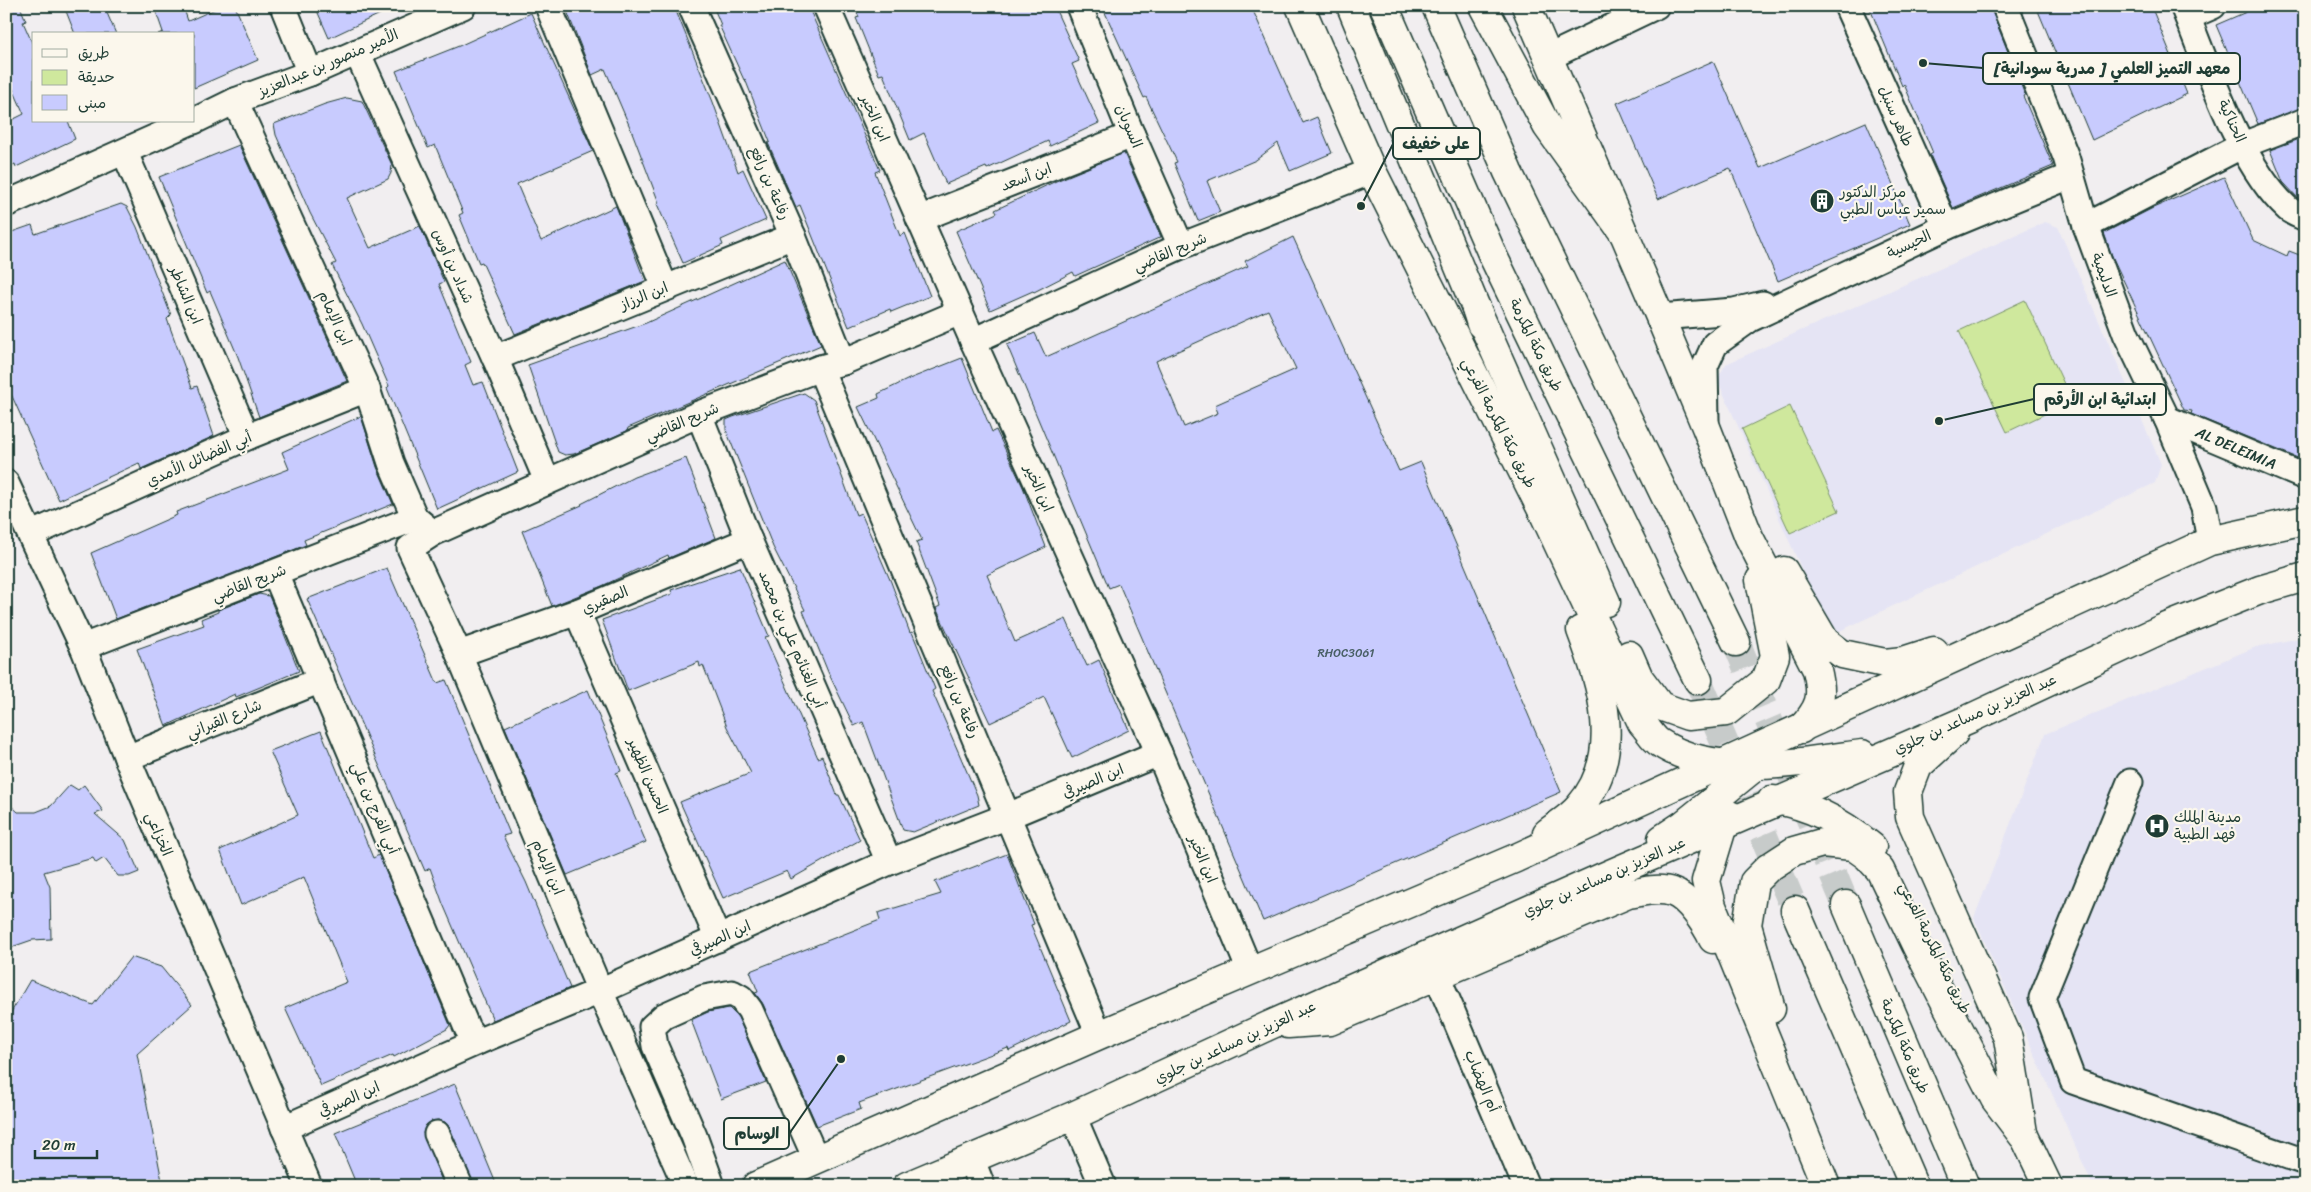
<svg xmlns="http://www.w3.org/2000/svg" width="2311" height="1192" font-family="Sriracha,'Playpen Sans Arabic',sans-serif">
<rect width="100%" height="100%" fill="#f1eef0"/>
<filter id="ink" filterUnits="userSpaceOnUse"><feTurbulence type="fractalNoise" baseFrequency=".02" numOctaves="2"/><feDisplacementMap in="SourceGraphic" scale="10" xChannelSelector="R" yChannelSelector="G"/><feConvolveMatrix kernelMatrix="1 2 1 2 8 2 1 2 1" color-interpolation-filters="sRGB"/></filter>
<g filter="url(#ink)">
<!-- built -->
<g fill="#e5e4f4">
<path d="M2045,222L2058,227L2161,464L2155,483L1831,635L1717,379L1726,364Z"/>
<path d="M2305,637V1186H2093L1974,918L2045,734L2256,647Z"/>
</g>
<!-- green -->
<g fill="#cfe89d" stroke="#779268">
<path d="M2025,300L2072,401L2007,432L1959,331Z"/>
<path d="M1790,406L1839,511L1790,533L1742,429Z"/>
</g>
<!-- building -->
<g fill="#c8cbfe" stroke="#1f3d34" fill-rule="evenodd">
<path d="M6,6H20L26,21L23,22L34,47V121H68L75,139L16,167L15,164L6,168V123L24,114L6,73Z"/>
<path d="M64,6H104L116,34H75Z"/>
<path d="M154,6H183L188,21L222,6H235L258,60L194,88V34H158L163,32Z"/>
<path d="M315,6H397L329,38Z"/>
<path d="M565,6H674L713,102L738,172L743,169L766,220L721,240L723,245L683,263L657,204L659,203L632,132L605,69L592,75Z"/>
<path d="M713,6H808L880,170L875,172L900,236L905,233L930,296L891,312L890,309L849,327L800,205L796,207L768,143L770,142L745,79L744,80L719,25H721Z"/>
<path d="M854,6H1054L1079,61L1072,64L1099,123L1050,146L1048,141L987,169L986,167L946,184L924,133L910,140L883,74L879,75L856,18L859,17Z"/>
<path d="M1102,6H1251L1303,123L1317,117L1332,153L1290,171L1278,143L1256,160L1207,181L1220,212L1198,221L1174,163L1177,162L1146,97L1144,98Z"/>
<path d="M1869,6H1990L2025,95L2023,96L2053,166L1953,208L1930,155L1933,153L1904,84L1902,86Z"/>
<path d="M2036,6H2151L2187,94L2092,140Z"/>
<path d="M2260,6H2305V107L2258,124L2216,25Z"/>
<path d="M531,13L593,151L517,184L541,241L616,206L645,281L515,334L482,262L479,263L459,215L463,213L435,145L428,148L396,71L459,46Z"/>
<path d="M1713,61L1760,168L1866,122L1910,224L1778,281L1730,168L1658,199L1617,103Z"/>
<path d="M347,98L362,101L392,165L391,173L388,179L347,198L370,248L420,226L444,282L439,284L471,362L465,365L473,385L483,382L518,472L437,509L387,388L389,386L362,324L332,265L336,263L310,213L276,135L274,124L325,104Z"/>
<path d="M2305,137V202L2298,198L2283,182L2270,150Z"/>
<path d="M239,145L347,381L259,417L238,357L210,291L207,293L159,177Z"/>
<path d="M1124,153L1161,237L1075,276L1073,272L1034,292L1033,291L990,310L956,231L997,213L995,210L1056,181Z"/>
<path d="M2224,177L2253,240L2287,256L2289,251L2305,257V461L2191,414L2192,411L2184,410L2112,256L2104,233L2153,208Z"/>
<path d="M121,204L127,207L137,227L171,315L167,319L192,388L197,386L214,436L141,469L139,463L59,500L6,383V234L32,225L35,234Z"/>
<path d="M1293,237L1399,471L1421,462L1561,792L1263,921L1119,584L1109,588L1007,345L1035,333L1046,357L1248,266L1245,261ZM1268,310L1296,369L1215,405L1218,413L1184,427L1156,361Z"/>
<path d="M785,260L821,345L628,428L627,431L574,454L565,455L558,452L528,365L646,323Z"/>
<path d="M962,358L992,432L996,430L1023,487L1046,547L987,575L1015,642L1066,619L1087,666L1099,660L1129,730L1072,758L1044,697L990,723L936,608L940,606L916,542L922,540L858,407L879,398L878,394L909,379Z"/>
<path d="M804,393L814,400L856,515L861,513L891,582L910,633L912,632L935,689L932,691L977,795L979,805L913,832L903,830L863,722L854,726L828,672L803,611L805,610L773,547L726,430V420L733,417Z"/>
<path d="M361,416L377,467L393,504L304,540L306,545L116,619L91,553L177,515L176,512L289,469L282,452Z"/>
<path d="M686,458L716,538L669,558L668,555L602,586L552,606L522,531L582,505L581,504L634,477Z"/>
<path d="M740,567L769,636L765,637L818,758L822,756L837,795H839L860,840L791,879L787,871L723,898L680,802L751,773L727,727L703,665L700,667L699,662L628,691L602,620L672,594L671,590Z"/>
<path d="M387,568L437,683L446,680L510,834L503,836L526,882L570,988L493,1020L443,904L430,868L425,871L307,599Z"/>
<path d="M259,594L269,596L299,671L236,697L235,694L166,726L137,649L204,625L201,619L218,612V610Z"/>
<path d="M588,690L616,758L621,771L616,773L646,842L567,875L505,727Z"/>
<path d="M321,731L373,858L379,855L450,1025L447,1029L394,1057L393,1055L321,1086L285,1008L347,982L304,877L241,905L220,850L298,815L270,751Z"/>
<path d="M70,785L78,790L84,785L103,811L95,814L125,840L139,872L129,876H118L104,858L96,863L93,858L44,872L50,887L51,939L32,940L6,949V801L18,812H36L51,806Z"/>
<path d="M1007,854L1034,924L1031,925L1071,1021L1009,1051L1008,1048L859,1103L861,1109L817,1126L763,1004L755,993L758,992L750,971L880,920L878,913L941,894L935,882Z"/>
<path d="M131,957L161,967L192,1005L137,1054L163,1186H6V1021L30,980L93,1005Z"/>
<path d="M729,1008L738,1017L766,1082L721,1099L691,1020L708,1012Z"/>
<path d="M455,1084L497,1186H474L450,1128L445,1122L438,1120L432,1121L426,1125L423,1133L444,1186H357L335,1133Z"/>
</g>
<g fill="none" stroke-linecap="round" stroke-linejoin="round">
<!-- highway-tunnel -->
<g stroke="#c7cbca" stroke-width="28" stroke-dasharray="28 14" stroke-linecap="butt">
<path d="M1736,642L1846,905"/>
<path d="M1698,680L1795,910"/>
</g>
<defs>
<g id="minor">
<path d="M283,6L310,73"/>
<path d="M548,6L665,287"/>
<path d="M691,6L793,236L843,362"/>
<path d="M826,6L973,341L1159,753L1250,971"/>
<path d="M1079,6L1129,128L1181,246"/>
<path d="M1847,6L1946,227"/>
<path d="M2005,6L2066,157L2086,226L2126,334L2167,419L2204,507L2210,541"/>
<path d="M2183,6C2208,66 2239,165 2288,209C2293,213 2299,215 2305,218"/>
<path d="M2188,17L2213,6"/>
<path d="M357,52L495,358L547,481"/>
<path d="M1549,57L1656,6"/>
<path d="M235,101L367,389L391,463L415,518L433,533"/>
<path d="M194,121L235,101L310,73L463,6"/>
<path d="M125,153L247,437"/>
<path d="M6,204L192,121"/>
<path d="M919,219L1132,135"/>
<path d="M2086,226L2243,145L2305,121"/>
<path d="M1660,317L1734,311L1763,304"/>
<path d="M973,341L1181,246L1372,171"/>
<path d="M495,358L793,236"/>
<path d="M820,368L1099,1035"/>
<path d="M699,414L749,540L889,862"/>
<path d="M2167,419L2305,477"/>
<path d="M1706,420L1705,366L1715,344L1750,319L1946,227L2070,176"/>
<path d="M6,483L83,647L127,758L309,1186"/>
<path d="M32,534L247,437L367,389"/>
<path d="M275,573L467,1028L477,1042"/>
<path d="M577,612L718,939"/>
<path d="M83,647L415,518"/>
<path d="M459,654L577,612L749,540"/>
<path d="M127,758L321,680"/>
<path d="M2130,782L2042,998L2073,1081L2305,1162"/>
<path d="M1437,976L1526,1186"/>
<path d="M1073,1116L1103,1186"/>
<path d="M284,1128L477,1042L600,991L889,862L1008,816L1159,753"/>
<path d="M437,1134L460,1186"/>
<path d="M971,1158L982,1186"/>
<path d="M686,1186L600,991L459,654L410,548L433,533L699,414L820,368L843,362L960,312"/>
<path d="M712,1186L694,1136L655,1046L652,1027L664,1016L704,998L732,993L741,998L750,1010L816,1159"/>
</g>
<g id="major">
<path d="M1300,6L1372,171L1545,516L1642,723C1648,729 1653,739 1660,743C1714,779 1802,762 1862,754"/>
<path d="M1351,6L1476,308L1481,324"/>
<path d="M1526,6L1660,317L1706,427L1749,537L1817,670C1824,698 1820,708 1801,729"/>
<path d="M1476,308L1606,602"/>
<path d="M1784,571L1825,641L1842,654L1885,663L1903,661L1934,651"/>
<path d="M1629,655L1639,678L1660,706L1688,716L1726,712L1766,680L1775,656L1760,580"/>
<path d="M1954,733L1918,766L1908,792L1910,817L2008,1038L2023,1133"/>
<path d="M1772,800C1809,804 1843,823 1872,847"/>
<path d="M1730,815L1723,825L1706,881L1712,906L1826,1186"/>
<path d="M1547,833C1557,825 1571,817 1579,807C1625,755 1602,686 1581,630"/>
<path d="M1662,839L1683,825L1762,761"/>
<path d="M1771,1009L1747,925L1754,882L1768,868L1794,851L1822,843L1853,846L1867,856L1880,870L1916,945L1995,1099L2023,1136"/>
<path d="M1288,1024L1330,1021L1628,894C1642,892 1658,887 1672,892C1688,897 1706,924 1713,939"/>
<path d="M2016,1119L2048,1186"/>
<path d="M756,1186L1099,1035L1516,858L2210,541L2305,520"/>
<path d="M907,1186L1073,1116L1268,1026L1603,877L1969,719L2162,629L2260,590L2305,577"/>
</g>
<g id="highway">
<path d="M1384,6L1493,256L1698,680"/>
<path d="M1436,6L1508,172L1736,642"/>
<path d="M1483,6L1547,126L1623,232"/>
<path d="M1846,905L1965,1186"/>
<path d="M1795,910L1914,1186"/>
</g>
</defs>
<!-- minor casing -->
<use href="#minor" stroke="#1f3d34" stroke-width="29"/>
<!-- major casing -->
<use href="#major" stroke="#1f3d34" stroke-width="31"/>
<!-- highway casing -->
<use href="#highway" stroke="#1f3d34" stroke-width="31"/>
<!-- minor -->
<use href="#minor" stroke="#fbf7ec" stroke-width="25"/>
<!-- major -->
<use href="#major" stroke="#fbf7ec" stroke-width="28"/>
<!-- highway -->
<use href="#highway" stroke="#fbf7ec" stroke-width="28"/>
</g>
</g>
<!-- icons -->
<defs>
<symbol id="building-disc" viewBox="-11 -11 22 22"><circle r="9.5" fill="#1f3d34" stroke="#fbf7ec"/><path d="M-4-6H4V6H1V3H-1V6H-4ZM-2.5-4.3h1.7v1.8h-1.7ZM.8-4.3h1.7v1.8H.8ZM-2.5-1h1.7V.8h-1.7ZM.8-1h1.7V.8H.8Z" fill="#fff"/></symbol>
<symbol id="hospital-disc" viewBox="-11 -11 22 22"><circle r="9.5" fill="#1f3d34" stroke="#fbf7ec"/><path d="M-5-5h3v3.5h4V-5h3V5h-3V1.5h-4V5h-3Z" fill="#fff"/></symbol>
</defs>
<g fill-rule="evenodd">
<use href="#building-disc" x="1808" y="187" width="28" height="28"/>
<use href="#hospital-disc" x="2143" y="812" width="28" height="28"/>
</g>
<g text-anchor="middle" stroke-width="4.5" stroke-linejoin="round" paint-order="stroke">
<!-- number labels -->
<g font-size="12" fill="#496066">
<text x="1346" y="657">RHOC3061</text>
</g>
<!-- street labels -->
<g font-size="15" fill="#1f3d34" stroke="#fbf7ec">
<text transform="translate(328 63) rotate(-23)" y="5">الأمير منصور بن عبدالعزيز</text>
<text transform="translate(1896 116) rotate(66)" y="5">طاهر سنبل</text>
<text transform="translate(875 118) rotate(66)" y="5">ابن الخير</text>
<text transform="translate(2232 121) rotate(65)" y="5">الحناكية</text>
<text transform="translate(1129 126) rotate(67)" y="5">السوبان</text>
<text transform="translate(1026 177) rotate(-21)" y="5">ابن أسعد</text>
<text transform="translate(770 183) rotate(66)" y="5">رفاعة بن رافع</text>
<text transform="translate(1909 244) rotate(-25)" y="5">الحيسية</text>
<text transform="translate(1170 252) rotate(-23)" y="5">شريح القاضي</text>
<text transform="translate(453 266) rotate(66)" y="5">شداد بن أوس</text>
<text transform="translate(2104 275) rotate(70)" y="5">الدليمية</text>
<text transform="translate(186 295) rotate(67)" y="5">ابن الشاطر</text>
<text transform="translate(644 296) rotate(-22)" y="5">ابن الرزاز</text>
<text transform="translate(335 318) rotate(65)" y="5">ابن الإمام</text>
<text transform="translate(1536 345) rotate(64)" y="5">طريق مكة المكرمة</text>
<text transform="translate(682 422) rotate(-23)" y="5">شريح القاضي</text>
<text transform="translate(1499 423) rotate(63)" y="5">طريق مكة المكرمة الفرعي</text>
<text transform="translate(2236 448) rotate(23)" y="5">AL DELEIMIA</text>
<text transform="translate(199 459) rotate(-24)" y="5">أبي الفضائل الأمدي</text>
<text transform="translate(1039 488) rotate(66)" y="5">ابن الخير</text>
<text transform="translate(249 583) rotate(-21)" y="5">شريح القاضي</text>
<text transform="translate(605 600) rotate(-23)" y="5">الصقيري</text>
<text transform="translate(792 639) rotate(67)" y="5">أبي الغنائم علي بن محمد</text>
<text transform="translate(960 701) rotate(67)" y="5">رفاعة بن رافع</text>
<text transform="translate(1975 714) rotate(-24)" y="5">عبد العزيز بن مساعد بن جلوي</text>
<text transform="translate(224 719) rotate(-22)" y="5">شارع القيراني</text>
<text transform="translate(648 776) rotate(67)" y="5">الحسن الظهير</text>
<text transform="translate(1093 781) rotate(-23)" y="5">ابن الصيرفي</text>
<text transform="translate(375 808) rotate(67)" y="5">أبي الفرج بن علي</text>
<text transform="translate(159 834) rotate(67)" y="5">الخزاعي</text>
<text transform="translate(1203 859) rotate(67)" y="5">ابن الخير</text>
<text transform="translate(548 867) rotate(67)" y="5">ابن الإمام</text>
<text transform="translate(1604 877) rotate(-24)" y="5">عبد العزيز بن مساعد بن جلوي</text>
<text transform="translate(720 938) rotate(-24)" y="5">ابن الصيرفي</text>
<text transform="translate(1935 948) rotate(64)" y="5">طريق مكة المكرمة الفرعي</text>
<text transform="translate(1235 1042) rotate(-25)" y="5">عبد العزيز بن مساعد بن جلوي</text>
<text transform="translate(1905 1046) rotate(67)" y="5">طريق مكة المكرمة</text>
<text transform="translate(1482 1081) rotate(67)" y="5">أم الهضاب</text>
<text transform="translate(349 1099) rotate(-24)" y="5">ابن الصيرفي</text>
</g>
<!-- poi labels -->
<g font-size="15" fill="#1f3d34" stroke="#fbf7ec" text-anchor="start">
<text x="1840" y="197">مركز الدكتور<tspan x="1840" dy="17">سمير عباس الطبي</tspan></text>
<text x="2174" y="822">مدينة الملك<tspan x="2174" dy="17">فهد الطبية</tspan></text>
</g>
</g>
<!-- callouts -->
<path fill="none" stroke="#1f3d34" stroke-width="2" d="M1923 63L1983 68M1361 206L1393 144M1939 421L2034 399M841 1059L789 1134"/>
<g fill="#1f3d34" stroke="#fbf7ec" stroke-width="2">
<circle cx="1923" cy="63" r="5"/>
<circle cx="1361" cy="206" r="5"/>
<circle cx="1939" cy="421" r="5"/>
<circle cx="841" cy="1059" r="5"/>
</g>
<g fill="#fbf7ec" stroke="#1f3d34" stroke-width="2">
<rect x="1983" y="53" width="257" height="31" rx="5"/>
<rect x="1393" y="128" width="87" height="31" rx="5"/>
<rect x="2034" y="384" width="132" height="31" rx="5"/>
<rect x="724" y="1118" width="65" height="31" rx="5"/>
</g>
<g font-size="16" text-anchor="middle" font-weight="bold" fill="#1f3d34">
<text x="2112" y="74">معهد التميز العلمي [ مدرية سودانية]</text>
<text x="1436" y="149">على خفيف</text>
<text x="2100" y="405">ابتدائية ابن الأرقم</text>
<text x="757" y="1139">الوسام</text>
</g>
<!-- margin -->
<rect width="2311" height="1192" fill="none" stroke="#fbf7ec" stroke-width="25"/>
<rect x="12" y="12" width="2286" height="1167" fill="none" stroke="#1f3d34" stroke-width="2" filter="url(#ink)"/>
<!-- legend -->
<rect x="32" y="32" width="162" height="90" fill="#fbf7ec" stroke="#a3ada2"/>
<rect x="42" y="49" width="25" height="8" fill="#fbf7ec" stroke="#a3ada2"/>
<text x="78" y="58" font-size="15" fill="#1f3d34">طريق</text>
<rect x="42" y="70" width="25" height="15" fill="#cfe89d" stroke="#a3ada2"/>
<text x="78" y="82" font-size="15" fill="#1f3d34">حديقة</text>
<rect x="42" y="95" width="25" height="15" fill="#c8cbfe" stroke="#a3ada2"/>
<text x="78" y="108" font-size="15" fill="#1f3d34">مبنى</text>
<!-- scale -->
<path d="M35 1150v8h62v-8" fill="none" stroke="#1f3d34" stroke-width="2.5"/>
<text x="42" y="1150" font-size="15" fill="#1f3d34" stroke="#fbf7ec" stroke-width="4" paint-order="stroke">20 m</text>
</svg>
